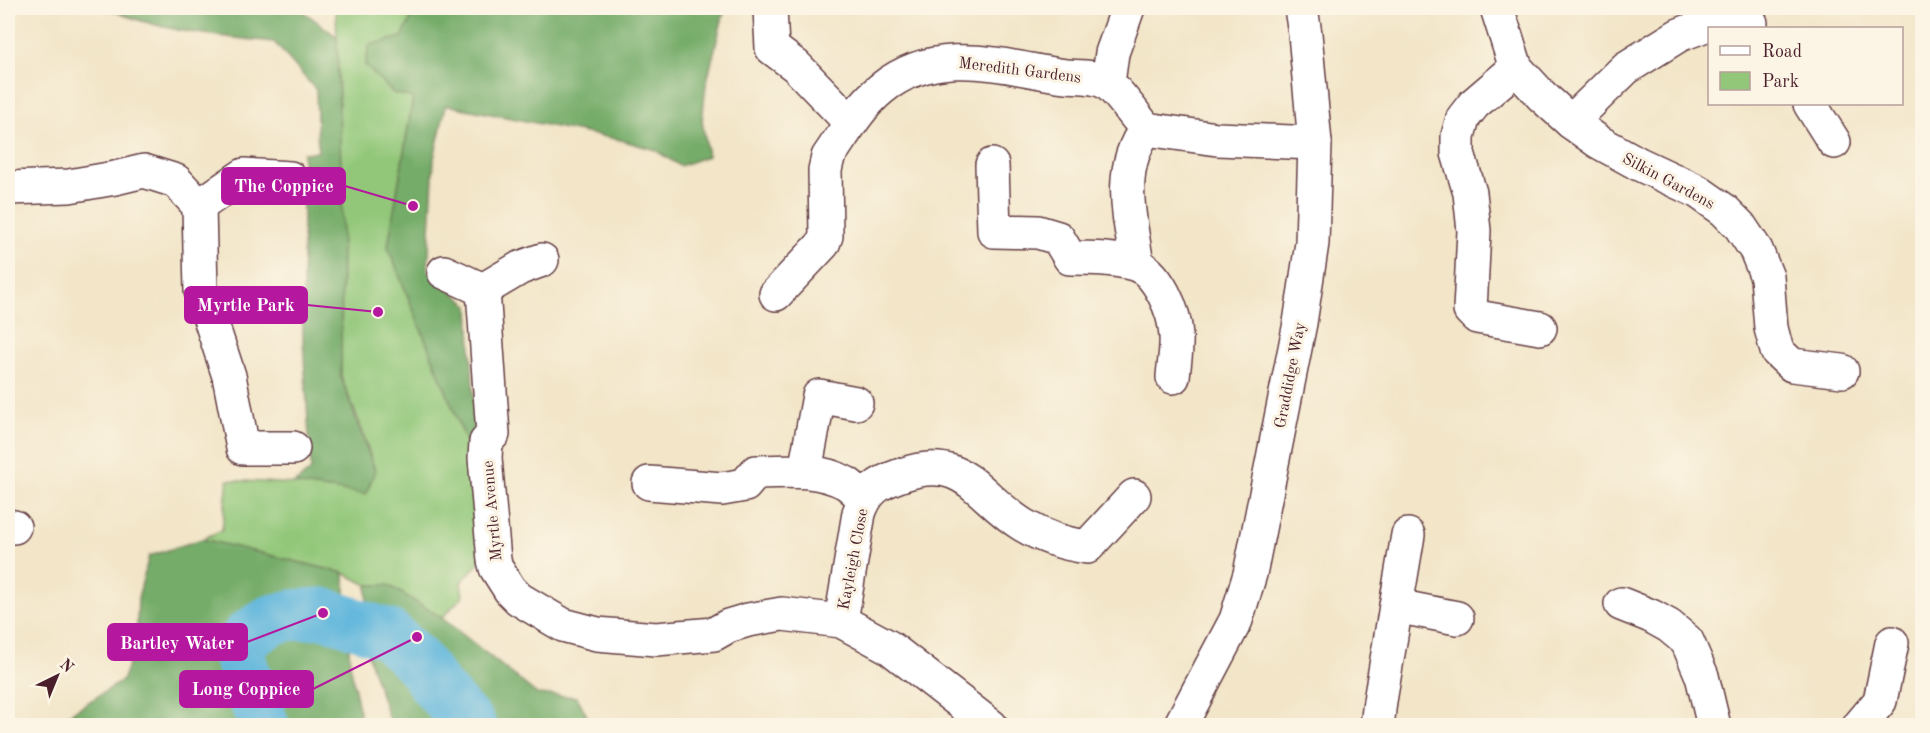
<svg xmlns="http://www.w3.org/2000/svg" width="1930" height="733" font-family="'Old Standard TT',serif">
<rect width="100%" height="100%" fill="#fcf5e5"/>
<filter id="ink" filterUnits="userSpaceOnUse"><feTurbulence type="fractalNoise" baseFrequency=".0167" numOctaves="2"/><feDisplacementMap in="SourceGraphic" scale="12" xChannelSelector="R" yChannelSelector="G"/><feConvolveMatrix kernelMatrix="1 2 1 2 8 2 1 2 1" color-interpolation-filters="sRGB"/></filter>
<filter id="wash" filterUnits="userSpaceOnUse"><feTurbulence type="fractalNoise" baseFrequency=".008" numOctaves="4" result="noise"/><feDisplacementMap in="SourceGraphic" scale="24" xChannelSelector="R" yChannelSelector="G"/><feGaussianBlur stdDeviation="1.35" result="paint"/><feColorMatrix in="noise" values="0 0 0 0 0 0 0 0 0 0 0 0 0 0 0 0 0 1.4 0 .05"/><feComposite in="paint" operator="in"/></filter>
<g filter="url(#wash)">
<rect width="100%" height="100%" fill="#f2e5c8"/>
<!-- green -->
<path fill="#92c779" stroke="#6e7352" stroke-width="1.5" d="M336,8H428L388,247L477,468L481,561L461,582L463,596L442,618L388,585H367L344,573L202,539L222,530L228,480L294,484L366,494L375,470L360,424L341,377L342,205Z"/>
<!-- forest -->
<g fill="#75ac69" stroke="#60664a" stroke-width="1.5">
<path d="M107,8H299L337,37L342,205L341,377L375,471L366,494L294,484L311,470L303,340V153L318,152L316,90L274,42C218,36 158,32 107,8Z"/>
<path d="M416,8H725L706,85L702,121L708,156L680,166L655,150L621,140L446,105L434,158L428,270L469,306L477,468L388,247L413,98L393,93L365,65L369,45L402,37Z"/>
<path d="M202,539L344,573L350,664L362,725H44L65,717L122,681L136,644L138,598L149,556Z"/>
<path d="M367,585H388L442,618L537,694L577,697L592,725H391L368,656Z"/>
</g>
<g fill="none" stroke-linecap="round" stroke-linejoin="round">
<!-- river -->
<path stroke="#5fb6dc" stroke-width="51" d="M264,726L238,654L247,636L271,620L293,615L323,613L388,634L418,662L436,687L471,726"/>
</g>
</g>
<g filter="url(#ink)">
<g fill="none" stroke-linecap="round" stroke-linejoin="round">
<defs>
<g id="minor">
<path d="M770,8L772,48L796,66L851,123"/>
<path d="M1497,8L1516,68L1542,96L1571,122L1599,142L1639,164L1697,191L1724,210L1740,226L1756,250L1767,277L1771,328L1777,351L1792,365L1842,371"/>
<path d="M1516,68L1474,104L1463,118L1458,136V153L1470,193L1474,231L1470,310L1477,317L1540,328"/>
<path d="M1108,83L1112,53L1128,8"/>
<path d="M1810,104L1834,142"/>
<path d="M1571,122L1626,68L1679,35L1708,24L1751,23"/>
<path d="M992,165L994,231L1038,232L1058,238L1070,258C1091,258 1113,258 1134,264C1158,271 1175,312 1176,336C1177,349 1174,364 1173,377"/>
<path d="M290,178L244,175L199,206L201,291L229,376L243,448H293"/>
<path d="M8,188L69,186L115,178L144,171L176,181L199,206"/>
<path d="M542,260L520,268L483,290L493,434L486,442L485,458L494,560L496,568L510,590L519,599L563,625L597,634L656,639L714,634L728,626L748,620L782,614L841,621L889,647L991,726"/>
<path d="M1137,264C1130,218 1116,170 1146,129"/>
<path d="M444,272L483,290"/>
<path d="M776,294L823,244L826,236L825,170L828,157C844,134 859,107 881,89C935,45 997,65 1058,75C1073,78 1093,74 1107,83C1116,89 1138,119 1146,129L1217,139L1315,143"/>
<path d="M805,471L819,396L856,403"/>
<path d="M649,483L722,489L745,485L756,472C787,471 818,468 846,483C853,487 858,494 864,499"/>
<path d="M8,526L14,527"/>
<path d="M1621,604L1651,616L1669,626L1687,641L1702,676L1714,726"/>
<path d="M1396,606L1457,618"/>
<path d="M841,621L859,513C867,490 878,483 901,475C965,452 976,496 1023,525C1043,537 1064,544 1087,547L1134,496"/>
<path d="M1180,726L1236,620L1250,574L1300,323L1312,243L1315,143L1305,34L1301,8"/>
<path d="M1377,726L1380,701L1408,535"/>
<path d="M1859,726L1880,701L1892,643"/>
</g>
</defs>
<!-- minor casing -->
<use href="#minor" stroke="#633d43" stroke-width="36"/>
<!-- minor -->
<use href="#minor" stroke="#fff" stroke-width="33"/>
</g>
</g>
<g text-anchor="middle" stroke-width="6" stroke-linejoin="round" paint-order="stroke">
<!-- street labels -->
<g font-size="16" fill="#4a1f2b" stroke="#fcf5e5">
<text transform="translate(1020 69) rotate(7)" y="6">Meredith Gardens</text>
<text transform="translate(1669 180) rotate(28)" y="6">Silkin Gardens</text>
<text transform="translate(1289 375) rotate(-79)" y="6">Graddidge Way</text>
<text transform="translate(491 511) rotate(-95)" y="6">Myrtle Avenue</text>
<text transform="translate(852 559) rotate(-79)" y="6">Kayleigh Close</text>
</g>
</g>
<!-- callouts -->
<path fill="none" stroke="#b5179e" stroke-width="2" d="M413 206L345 186M378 312L307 305M323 613L247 642M417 637L313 689"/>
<g fill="#b5179e" stroke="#fcf5e5" stroke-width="2">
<circle cx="413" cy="206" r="6"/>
<circle cx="378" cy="312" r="6"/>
<circle cx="323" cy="613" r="6"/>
<circle cx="417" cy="637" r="6"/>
</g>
<g fill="#b5179e" stroke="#b5179e" stroke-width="2">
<rect x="222" y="168" width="123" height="36" rx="6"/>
<rect x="185" y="287" width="122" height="36" rx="6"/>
<rect x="108" y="624" width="139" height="36" rx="6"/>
<rect x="180" y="671" width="133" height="36" rx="6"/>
</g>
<g font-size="18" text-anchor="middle" font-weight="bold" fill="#fff">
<text x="284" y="192">The Coppice</text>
<text x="246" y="311">Myrtle Park</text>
<text x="177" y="649">Bartley Water</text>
<text x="246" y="695">Long Coppice</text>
</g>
<!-- margin -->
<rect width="1930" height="733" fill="none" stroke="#fcf5e5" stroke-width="30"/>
<!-- legend -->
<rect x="1708" y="27" width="195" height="78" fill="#fcf5e5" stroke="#b59f9b" stroke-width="1.5"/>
<rect x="1720" y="46" width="30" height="9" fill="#ffffff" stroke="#b59f9b" stroke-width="1.5"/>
<text x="1762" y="57" font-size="18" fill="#4a1f2b">Road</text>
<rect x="1720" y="72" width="30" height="18" fill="#92c779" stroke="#b59f9b" stroke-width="1.5"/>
<text x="1762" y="87" font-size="18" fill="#4a1f2b">Park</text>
<!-- north arrow -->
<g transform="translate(57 676) rotate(43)" stroke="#fcf5e5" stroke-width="4.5" paint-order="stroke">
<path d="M0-4.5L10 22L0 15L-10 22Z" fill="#4a1f2b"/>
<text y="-9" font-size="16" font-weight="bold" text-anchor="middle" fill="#4a1f2b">N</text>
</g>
</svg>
